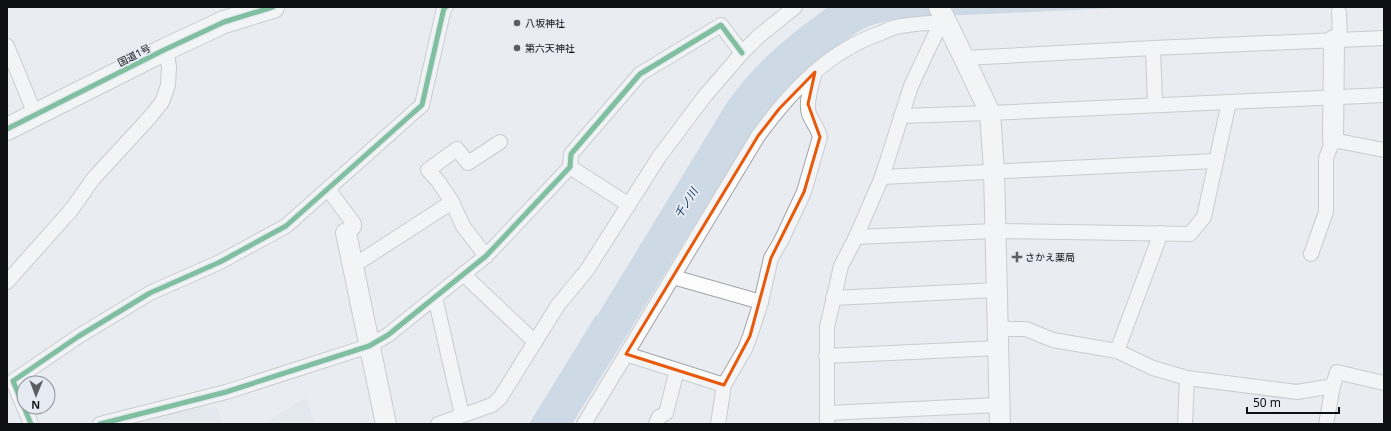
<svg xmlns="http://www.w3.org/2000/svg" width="1391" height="431" font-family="'Noto Sans','Noto Sans JP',sans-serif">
<rect width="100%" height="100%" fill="#e9ecf0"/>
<!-- built -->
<g fill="#dbe1eb">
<path d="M305,398L316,424H264Z"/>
<path d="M198,405L205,408L216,407L223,424H123Z"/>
</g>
<!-- water -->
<path fill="#aec1da" d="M828,7H1137L901,18C888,21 874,23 863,29C852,35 842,43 832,50C803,72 778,96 756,126L572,424H529L596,315L597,316L728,101C758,60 787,37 828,7Z"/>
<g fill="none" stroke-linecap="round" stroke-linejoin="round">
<defs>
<g id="street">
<path d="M1339,12L1340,40"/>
<path d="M7,46L35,114"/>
<path d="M1153,48L1155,105"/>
<path d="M964,58L1153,48L1384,38"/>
<path d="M901,116L990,113L1384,95"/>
<path d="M570,167L629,205"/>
<path d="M882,177L1215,161"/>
<path d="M328,189L354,224V227L346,233"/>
<path d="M856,237L995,231L1190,234L1204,217L1229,102"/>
<path d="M1311,254L1326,212V158L1333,140L1384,150"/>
<path d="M486,256L463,226L452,202L438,181L428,170L457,149L468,163L500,142"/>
<path d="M353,266L452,202"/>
<path d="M463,274L535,342"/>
<path d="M673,277L761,302"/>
<path d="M7,282L72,209L93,179L150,117L162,102L168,85L169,67L168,60L164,50"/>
<path d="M435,297L462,415"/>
<path d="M833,298L996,290"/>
<path d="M998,326L1008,329H1026L1053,340L1117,351L1161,233"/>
<path d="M1117,351L1153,368L1187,378L1297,392L1333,386L1337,372L1384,383"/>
<path d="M626,354L724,385"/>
<path d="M826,356L998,348"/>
<path d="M827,413L999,405"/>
<path d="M31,424L13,381L79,336L150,293L220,262L286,226L422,105L444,8L446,7"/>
<path d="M100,424L226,392L369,346L388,335L486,256L570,167L571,154L640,74L721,25L742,53"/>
<path d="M438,424L492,405L500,398L558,305L587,270L659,157L704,97L742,53L759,36L795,7"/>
<path d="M584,424L758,136C790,92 828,51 881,33C887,30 894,27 901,26C916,23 932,23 947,22"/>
<path d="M656,424L659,417L666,413L677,370"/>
<path d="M718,424L724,385L745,349L750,336L761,302L771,258L781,241L804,192L820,137C818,128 812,122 809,114C805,102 812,84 815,72"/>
<path d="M827,424V327L841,266L856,237L882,177L911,86L936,33L941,26L947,22"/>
<path d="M1185,424L1187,378"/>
<path d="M1326,424L1333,386"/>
</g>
<g id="secondary">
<path d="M939,7L964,58L990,113L994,171L1000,424"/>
<path d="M1333,140L1334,40"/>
<path d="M346,233L386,424"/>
</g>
<path id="highway" d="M7,129L164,50L224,22L273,7"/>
</defs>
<!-- street casing -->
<use href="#street" stroke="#a3a4a7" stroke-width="16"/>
<!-- secondary casing -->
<use href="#secondary" stroke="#a3a4a7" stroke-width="22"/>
<!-- highway casing -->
<use href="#highway" stroke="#a3a4a7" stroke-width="24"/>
<!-- street -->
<use href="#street" stroke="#fcfcfd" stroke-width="14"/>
<!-- secondary -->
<use href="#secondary" stroke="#fcfcfd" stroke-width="20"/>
<!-- highway -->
<use href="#highway" stroke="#fcfcfd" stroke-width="22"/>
<defs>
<g id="cycleway">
<path d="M7,129L164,50L224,22L273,7"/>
<path d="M31,424L13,381L79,336L150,293L220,262L286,226L422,105L444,8L446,7"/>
<path d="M100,424L226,392L369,346L388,335L486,256L570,167L571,154L640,74L721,25L742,53"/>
</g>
</defs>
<!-- cycleway casing -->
<use href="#cycleway" stroke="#e6ebf3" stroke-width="8"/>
<!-- cycleway -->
<use href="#cycleway" stroke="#00873e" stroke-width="5"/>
</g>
<!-- marked area -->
<path d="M0 0H1391V431H0ZM815,72L808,104L820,137L804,192L771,258L750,336L724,385L626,354L758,136L779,109Z" fill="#e9ecf0" fill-opacity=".55" fill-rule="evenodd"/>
<path fill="none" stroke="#e8590c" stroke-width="3" stroke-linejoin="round" d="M815,72L808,104L820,137L804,192L771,258L750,336L724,385L626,354L758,136L779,109Z"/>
<!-- markers -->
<g fill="#5b5d60" stroke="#e6ebf3" stroke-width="1.5">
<circle cx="517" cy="23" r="4"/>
<circle cx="517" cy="48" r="4"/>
<path d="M1015 251h4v4h4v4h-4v4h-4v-4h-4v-4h4z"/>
</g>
<g text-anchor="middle" stroke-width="4" stroke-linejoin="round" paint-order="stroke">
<!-- poi labels -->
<g font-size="10" fill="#0e1013" stroke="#e6ebf3" text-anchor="start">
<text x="525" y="27">八坂神社</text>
<text x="525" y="52">第六天神社</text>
<text x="1025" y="261">さかえ薬局</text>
</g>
<!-- street labels -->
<g font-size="10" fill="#0e1013" stroke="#e6ebf3">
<text transform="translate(134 55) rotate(-27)" y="4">国道1号</text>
</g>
<!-- water labels -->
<g font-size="11" font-style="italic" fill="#062c56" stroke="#e6ebf3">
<text transform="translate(686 203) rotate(-58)" y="4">千ノ川</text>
</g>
</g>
<!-- border -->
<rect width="1391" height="431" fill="none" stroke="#0e1013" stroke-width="16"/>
<!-- north arrow -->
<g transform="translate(36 395) rotate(181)"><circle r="19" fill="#e6ebf3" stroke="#909399"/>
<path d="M0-3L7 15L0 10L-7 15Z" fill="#5b5d60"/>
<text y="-6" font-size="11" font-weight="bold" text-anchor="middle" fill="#0e1013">N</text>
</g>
<!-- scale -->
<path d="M1247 407v6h92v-6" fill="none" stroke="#0e1013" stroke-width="2"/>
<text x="1253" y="407" font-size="12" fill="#0e1013" stroke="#e6ebf3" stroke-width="3" paint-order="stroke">50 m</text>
</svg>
